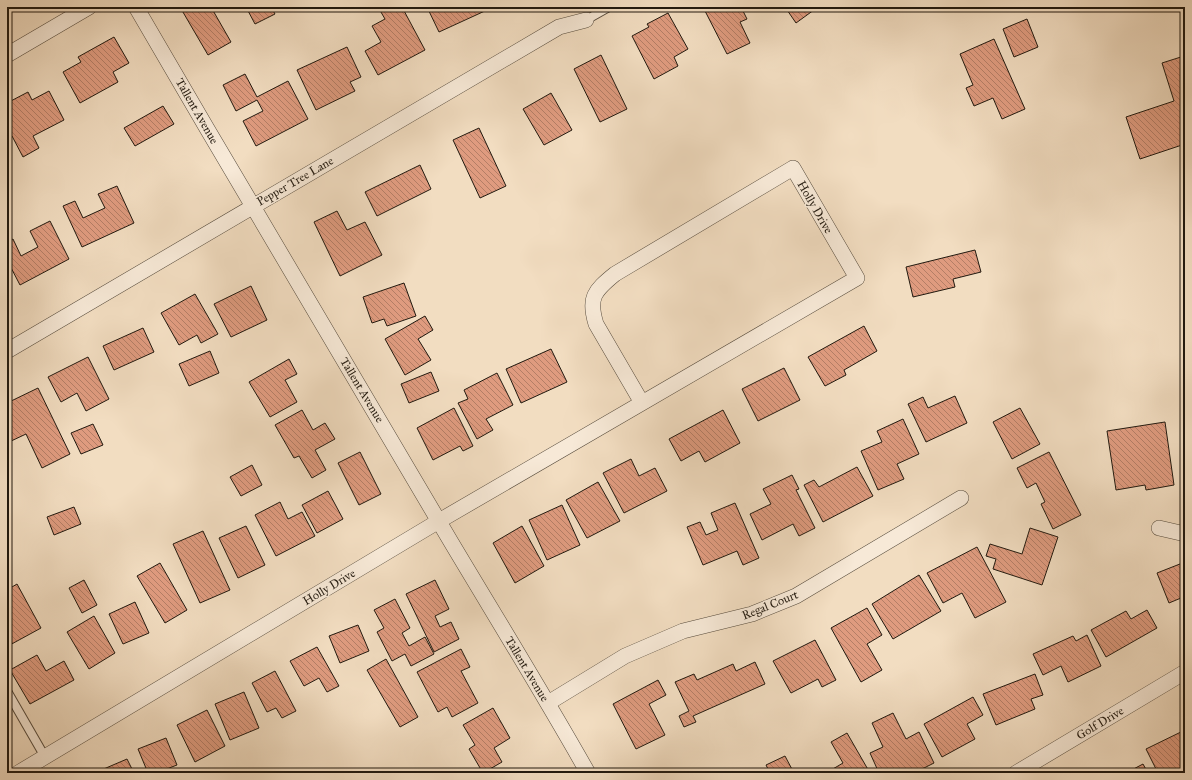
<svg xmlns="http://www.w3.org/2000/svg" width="1192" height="780" font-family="'IM FELL Great Primer',serif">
<defs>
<pattern id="building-back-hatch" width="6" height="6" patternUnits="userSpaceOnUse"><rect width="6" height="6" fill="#df9b7f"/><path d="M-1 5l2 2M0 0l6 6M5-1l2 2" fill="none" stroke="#b47e66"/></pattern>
</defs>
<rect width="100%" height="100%" fill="#f2ddc1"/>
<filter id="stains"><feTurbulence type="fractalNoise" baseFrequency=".005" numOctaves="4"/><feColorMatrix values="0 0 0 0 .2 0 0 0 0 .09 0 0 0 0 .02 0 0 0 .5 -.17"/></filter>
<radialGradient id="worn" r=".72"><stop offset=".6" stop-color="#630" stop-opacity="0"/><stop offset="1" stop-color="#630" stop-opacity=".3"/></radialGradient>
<!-- building -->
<g fill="url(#building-back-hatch)" stroke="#21190f">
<path d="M180,7H211L231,42L208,55Z"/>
<path d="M246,7H271L275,14L255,24Z"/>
<path d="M378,7H402L425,50L378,75L365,51L381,42L372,26L385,19Z"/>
<path d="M427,7H486L487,10L439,32Z"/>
<path d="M703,7H741L747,19L740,22L750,43L727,54Z"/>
<path d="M785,7H818L796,23Z"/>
<path d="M668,13L688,49L674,57L678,66L654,79L632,36L649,27L647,24Z"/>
<path d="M1027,19L1038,47L1014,57L1003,29Z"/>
<path d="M114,37L129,63L113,72L118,82L80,103L63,72L81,62L78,57Z"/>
<path d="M994,39L1025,109L1002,119L993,98L974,106L966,88L973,85L960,54Z"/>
<path d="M347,47L361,77L350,82L355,91L316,110L297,70Z"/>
<path d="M601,55L627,109L600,122L574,69Z"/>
<path d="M1184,56L1185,60V100L1182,101L1185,109V144L1140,159L1126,117L1174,101L1162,63Z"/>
<path d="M245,74L257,97L288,81L308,119L256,146L243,121L263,111L257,100L236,111L223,85Z"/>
<path d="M49,91L64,120L33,136L39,148L23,157L12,136L7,138V103L28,92L32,100Z"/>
<path d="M551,93L572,130L544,145L523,109Z"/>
<path d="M163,106L174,124L135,146L124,128Z"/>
<path d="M479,128L506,186L480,198L453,140Z"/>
<path d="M420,165L431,189L377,216L365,192Z"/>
<path d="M117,186L134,223L82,247L63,206L75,201L83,218L105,208L98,194Z"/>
<path d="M337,211L347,230L365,222L382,255L340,276L314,222Z"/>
<path d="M50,221L69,259L20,285L7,260V242L13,239L21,256L38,247L30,231Z"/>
<path d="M975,250L981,272L953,279L955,287L913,297L906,267Z"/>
<path d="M404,283L416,316L387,326L384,319L372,323L363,297Z"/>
<path d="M251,286L267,320L231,337L214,304Z"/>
<path d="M195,294L218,334L201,343L197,335L179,345L161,313Z"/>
<path d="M425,316L433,330L418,339L431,360L405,375L385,339Z"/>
<path d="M864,326L877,351L844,370L846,375L825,386L808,357Z"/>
<path d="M143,328L154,352L114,370L103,346Z"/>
<path d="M551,349L567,382L521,403L506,369Z"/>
<path d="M210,351L219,373L189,386L179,364Z"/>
<path d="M88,357L109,399L86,411L77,393L61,402L48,377Z"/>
<path d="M289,359L297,374L285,380L297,402L270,417L249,382Z"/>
<path d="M784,368L800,400L758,421L742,389Z"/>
<path d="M431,372L439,391L409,403L401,384Z"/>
<path d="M497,373L513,405L486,419L493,430L477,439L458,403L468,399L464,390Z"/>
<path d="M38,388L70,454L42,468L26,434L9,442L7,439V403Z"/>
<path d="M955,396L967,423L926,442L908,404L923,397L928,408Z"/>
<path d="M454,408L473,446L463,451L460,446L433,460L417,428Z"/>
<path d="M1020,408L1040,444L1012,459L993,422Z"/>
<path d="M302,410L313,430L325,423L335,439L315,450L326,470L312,478L299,456L294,458L275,425Z"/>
<path d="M723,410L740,443L705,462L699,451L681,461L669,439Z"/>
<path d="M903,419L919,454L897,464L904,479L878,490L861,451L882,442L877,431Z"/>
<path d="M1165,422L1174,485L1146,490L1145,485L1116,490L1107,431Z"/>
<path d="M93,424L103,445L81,454L71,433Z"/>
<path d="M360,452L381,494L359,505L338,463Z"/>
<path d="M1049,452L1081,515L1053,529L1041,504L1045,502L1036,483L1027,488L1017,468Z"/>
<path d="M631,459L639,476L655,468L667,491L624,513L603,473Z"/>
<path d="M252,465L262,485L241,496L230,477Z"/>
<path d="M857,467L873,496L823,522L804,485L814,480L819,487Z"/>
<path d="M792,475L799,489L796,490L815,528L799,536L793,524L762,540L750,514L771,504L763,489Z"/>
<path d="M598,482L620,521L587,538L566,500Z"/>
<path d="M328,491L343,519L317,533L302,505Z"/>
<path d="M280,502L288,519L302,512L315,536L276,556L255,515Z"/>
<path d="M735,503L759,558L743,565L737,551L703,565L687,527L700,522L706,535L718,530L711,513Z"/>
<path d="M562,505L580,545L547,560L529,520Z"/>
<path d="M74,507L81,524L54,535L47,517Z"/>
<path d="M246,526L265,565L238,578L219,538Z"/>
<path d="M522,526L544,566L515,583L493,543Z"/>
<path d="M1030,528L1058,537L1042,585L993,569L996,559L986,556L990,544L1022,554Z"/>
<path d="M203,531L230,590L200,603L173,544Z"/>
<path d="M977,547L1006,602L975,618L962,593L943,603L927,573Z"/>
<path d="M1185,562V607L1181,598L1169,603L1157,573Z"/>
<path d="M160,563L187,610L165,623L137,576Z"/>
<path d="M919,575L941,611L893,639L872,604Z"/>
<path d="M84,580L97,605L82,613L69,588Z"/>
<path d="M435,580L449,609L435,616L440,627L451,622L459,639L434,652L406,594Z"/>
<path d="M17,584L41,628L8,646L7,644V590Z"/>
<path d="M395,599L410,628L402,633L409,646L425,637L434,654L411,666L405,654L392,661L377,632L384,628L374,610Z"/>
<path d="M135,602L149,633L123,644L109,614Z"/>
<path d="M867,608L882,635L867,644L882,670L861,682L831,628Z"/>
<path d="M1147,610L1157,628L1106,657L1091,630L1126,611L1131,619Z"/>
<path d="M94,616L115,653L89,669L67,632Z"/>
<path d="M358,625L369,651L340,663L329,636Z"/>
<path d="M1087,635L1101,666L1068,682L1061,666L1043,675L1033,654L1073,636L1076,641Z"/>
<path d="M815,640L836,680L822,687L818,679L791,693L773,661Z"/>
<path d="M317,647L339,686L327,692L319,678L304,686L290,661Z"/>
<path d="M461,649L470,667L461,671L478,703L452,717L447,707L438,712L417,672Z"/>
<path d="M37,655L46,671L64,661L74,680L30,704L10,670Z"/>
<path d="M386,659L418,717L400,727L367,670Z"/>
<path d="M755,662L765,684L693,716L696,722L684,727L679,716L689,711L675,682L694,674L697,680L733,664L736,671Z"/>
<path d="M275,671L296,711L282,718L276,708L267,712L252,683Z"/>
<path d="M1035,674L1043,695L1031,699L1035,709L996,725L983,694Z"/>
<path d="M658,680L666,695L649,704L665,735L636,749L613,704Z"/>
<path d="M244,692L259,728L230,740L215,704Z"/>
<path d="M973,697L983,715L967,724L975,739L942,757L924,724Z"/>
<path d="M493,708L510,738L494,748L502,762L483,773L469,749L475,745L463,725Z"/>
<path d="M207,710L225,746L195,762L177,725Z"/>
<path d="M893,713L906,739L919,732L934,763L914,773H879L870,753L883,747L872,723Z"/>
<path d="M1185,730V773H1158L1146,749Z"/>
<path d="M847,733L870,773H826L843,763L831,742Z"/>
<path d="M166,738L177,765L156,773H148L138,749Z"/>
<path d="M785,756L794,773H770L766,765Z"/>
<path d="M127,759L134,773H100L99,771Z"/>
<path d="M1143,764L1148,773H1126Z"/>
</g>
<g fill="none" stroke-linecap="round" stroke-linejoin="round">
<defs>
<g id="service">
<path d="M586,20L609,7"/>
<path d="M7,691L45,757"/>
</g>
<g id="minor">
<path d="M136,7C240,186 346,364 451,542C497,619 544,695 588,773"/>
<path d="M7,55L89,7"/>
<path d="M7,351L559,27L586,20"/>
<path d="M1159,528L1185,534"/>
<path d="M548,703L625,656L683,631L752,614L796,596L961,498"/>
<path d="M18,773L439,521L857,278L793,168L615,274C594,291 588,298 596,324L642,403"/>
<path d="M1016,773L1185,672"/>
</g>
</defs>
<!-- service casing -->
<use href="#service" stroke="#554a3c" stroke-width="10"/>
<!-- minor casing -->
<use href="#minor" stroke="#554a3c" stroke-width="16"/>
<!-- service -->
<use href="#service" stroke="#f7e9d7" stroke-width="8"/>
<!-- minor -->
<use href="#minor" stroke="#f7e9d7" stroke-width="15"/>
</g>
<g text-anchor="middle" stroke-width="3" stroke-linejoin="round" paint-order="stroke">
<!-- street labels -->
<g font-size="12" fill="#21190f" stroke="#f7e9d7">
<text transform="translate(197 111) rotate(60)" y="4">Tallent Avenue</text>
<text transform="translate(295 181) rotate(-30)" y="4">Pepper Tree Lane</text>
<text transform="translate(815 207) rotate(60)" y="4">Holly Drive</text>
<text transform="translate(362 390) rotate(59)" y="4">Tallent Avenue</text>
<text transform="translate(329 587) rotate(-31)" y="4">Holly Drive</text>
<text transform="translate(770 605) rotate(-22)" y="4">Regal Court</text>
<text transform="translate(527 669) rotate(59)" y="4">Tallent Avenue</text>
<text transform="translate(1100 723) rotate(-31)" y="4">Golf Drive</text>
</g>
</g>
<!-- margin -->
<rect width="1192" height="780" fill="none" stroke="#f2ddc1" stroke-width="24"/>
<rect x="8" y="8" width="1176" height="764" fill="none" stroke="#21190f" stroke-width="2"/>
<rect x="12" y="12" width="1168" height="756" fill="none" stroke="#21190f"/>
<rect width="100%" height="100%" filter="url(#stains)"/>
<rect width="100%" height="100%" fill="url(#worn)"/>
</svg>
